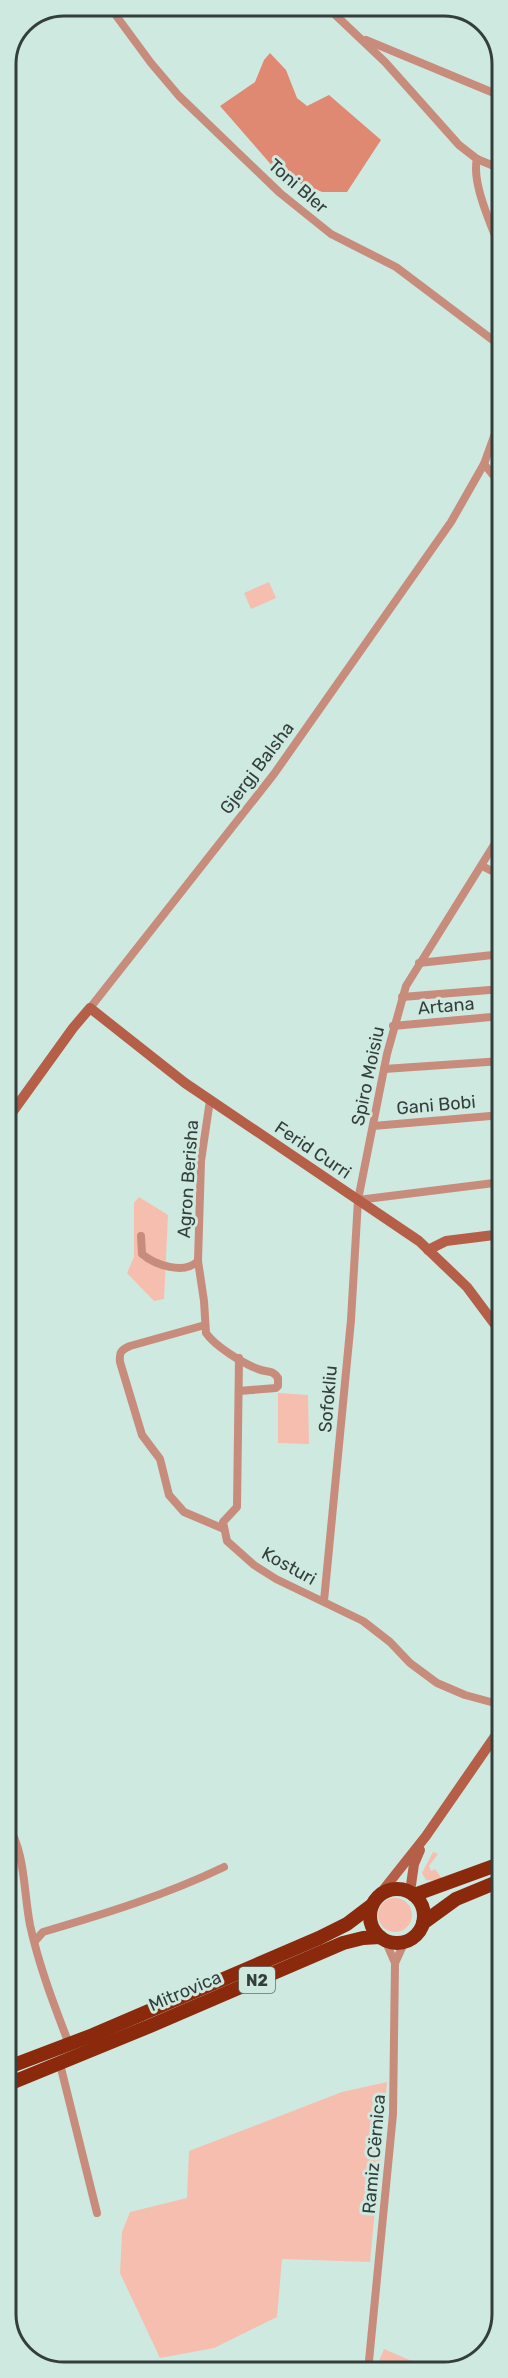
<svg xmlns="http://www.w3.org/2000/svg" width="508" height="2378" font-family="Rubik,sans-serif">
<rect width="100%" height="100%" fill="#cee9e0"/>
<!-- green -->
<g fill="#f6beaf">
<path d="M269,582L276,598L251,609L244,593Z"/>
<path d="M139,1197L168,1215L164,1299L154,1301L127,1273L134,1257V1203Z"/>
<path d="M278,1393L308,1395L309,1444L278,1443Z"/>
<path d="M433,1852L438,1854L429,1866L431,1871L435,1869L443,1880L438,1881L426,1880L422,1873Z"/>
<circle cx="395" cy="1915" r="17"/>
<path d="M387,2082L370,2262L282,2259L277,2317L214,2348L160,2358L120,2273L122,2232L130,2212L187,2198L189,2151L342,2092Z"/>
<path d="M384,2349L435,2371H375Z"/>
</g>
<!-- forest -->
<path fill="#e08972" d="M270,53L286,70L297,98L307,106L329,95L381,140L347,192H322L303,184L287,183L220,106L255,82L264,60Z"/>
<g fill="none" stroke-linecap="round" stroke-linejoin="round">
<!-- street -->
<g stroke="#c78c7c" stroke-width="8">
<path d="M109,6L151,63L179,96L280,193L331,234L396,267L502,347"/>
<path d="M326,6L385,62L459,145L477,159L501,169"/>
<path d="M366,40L501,96"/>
<path d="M477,159C471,184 493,228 502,254"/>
<path d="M484,464L502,486"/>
<path d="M482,866L502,876"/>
<path d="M419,963L502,954"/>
<path d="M402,997L502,989"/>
<path d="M90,1008L274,774L451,522L484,464L502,414"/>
<path d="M393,1026L502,1016"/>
<path d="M384,1069L502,1061"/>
<path d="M373,1126L502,1115"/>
<path d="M358,1200L502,1182"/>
<path d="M141,1236L142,1254C155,1265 184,1275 198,1261L201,1161L210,1100"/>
<path d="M198,1261L204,1301L206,1333C215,1346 242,1363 258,1369C267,1373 272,1369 278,1378V1386L276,1388L239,1391"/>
<path d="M6,1307H13"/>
<path d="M205,1325L130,1346C121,1350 119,1352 120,1362L142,1435L160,1459L169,1495L184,1512L224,1529"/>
<path d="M239,1358L237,1507L223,1522L227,1541L254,1565L276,1579L363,1621L390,1642L410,1663L437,1683L465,1695L502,1705"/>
<path d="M324,1601L351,1320L358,1200L387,1054L406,986L502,832"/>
<path d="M6,1821C26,1854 23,1888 30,1925C39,1966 54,2005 69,2044"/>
<path d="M385,1940L395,1963"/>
<path d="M35,1941L43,1932C104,1914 166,1895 224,1867"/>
<path d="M60,2064L97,2213"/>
<path d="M368,2371L393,2114L395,1963L405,1941"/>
</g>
<!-- secondary -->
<g stroke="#b55f49" stroke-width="10">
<path d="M6,1121L73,1028L90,1008L185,1083L419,1241L467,1287L502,1334"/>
<path d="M428,1250L446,1241L502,1234"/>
<path d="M410,1892L414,1864L420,1850"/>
<path d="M380,1894L426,1836L502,1726"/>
</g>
<!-- highway -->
<g stroke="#8a290c" stroke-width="14">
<circle cx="397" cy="1916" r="27"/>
<path d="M414,1895L502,1863"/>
<path d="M423,1923L456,1899L502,1880"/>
<path d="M6,2068L93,2035L319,1938L347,1924L372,1905"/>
<path d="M6,2085L150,2026L343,1943L363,1938L380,1937"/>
</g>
</g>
<g text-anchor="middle" stroke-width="6" stroke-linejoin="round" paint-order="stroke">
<!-- shield labels -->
<rect fill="#cee9e0" stroke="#62726d" stroke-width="1.5" x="239" y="1967" width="36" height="26" rx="4.5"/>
<g font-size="16" font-weight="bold" fill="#343f3c">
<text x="257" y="1986">N2</text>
</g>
<!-- street labels -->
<g font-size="18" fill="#343f3c" stroke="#cee9e0">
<text transform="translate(298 186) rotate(41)" y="6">Toni Bler</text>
<text transform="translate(257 768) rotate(-53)" y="6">Gjergj Balsha</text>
<text transform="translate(446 1006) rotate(-5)" y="6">Artana</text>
<text transform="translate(368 1076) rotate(-78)" y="6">Spiro Moisiu</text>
<text transform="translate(436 1105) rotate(-5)" y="6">Gani Bobi</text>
<text transform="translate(313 1150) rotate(34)" y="6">Ferid Curri</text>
<text transform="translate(188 1179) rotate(-86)" y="6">Agron Berisha</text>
<text transform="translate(328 1399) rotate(-85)" y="6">Sofokliu</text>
<text transform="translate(289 1566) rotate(29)" y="6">Kosturi</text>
<text transform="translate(185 1991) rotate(-23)" y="6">Mitrovica</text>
<text transform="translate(374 2154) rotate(-85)" y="6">Ramiz Cërnica</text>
</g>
</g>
<!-- crop -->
<path d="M0 0H508V2378H0ZM64 16H444A48 48 0 0 1 492 64V2314A48 48 0 0 1 444 2362H64A48 48 0 0 1 16 2314V64A48 48 0 0 1 64 16Z" fill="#cee9e0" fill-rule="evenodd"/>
<path fill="none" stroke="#343f3c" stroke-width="3" d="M64 16H444A48 48 0 0 1 492 64V2314A48 48 0 0 1 444 2362H64A48 48 0 0 1 16 2314V64A48 48 0 0 1 64 16Z"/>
</svg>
